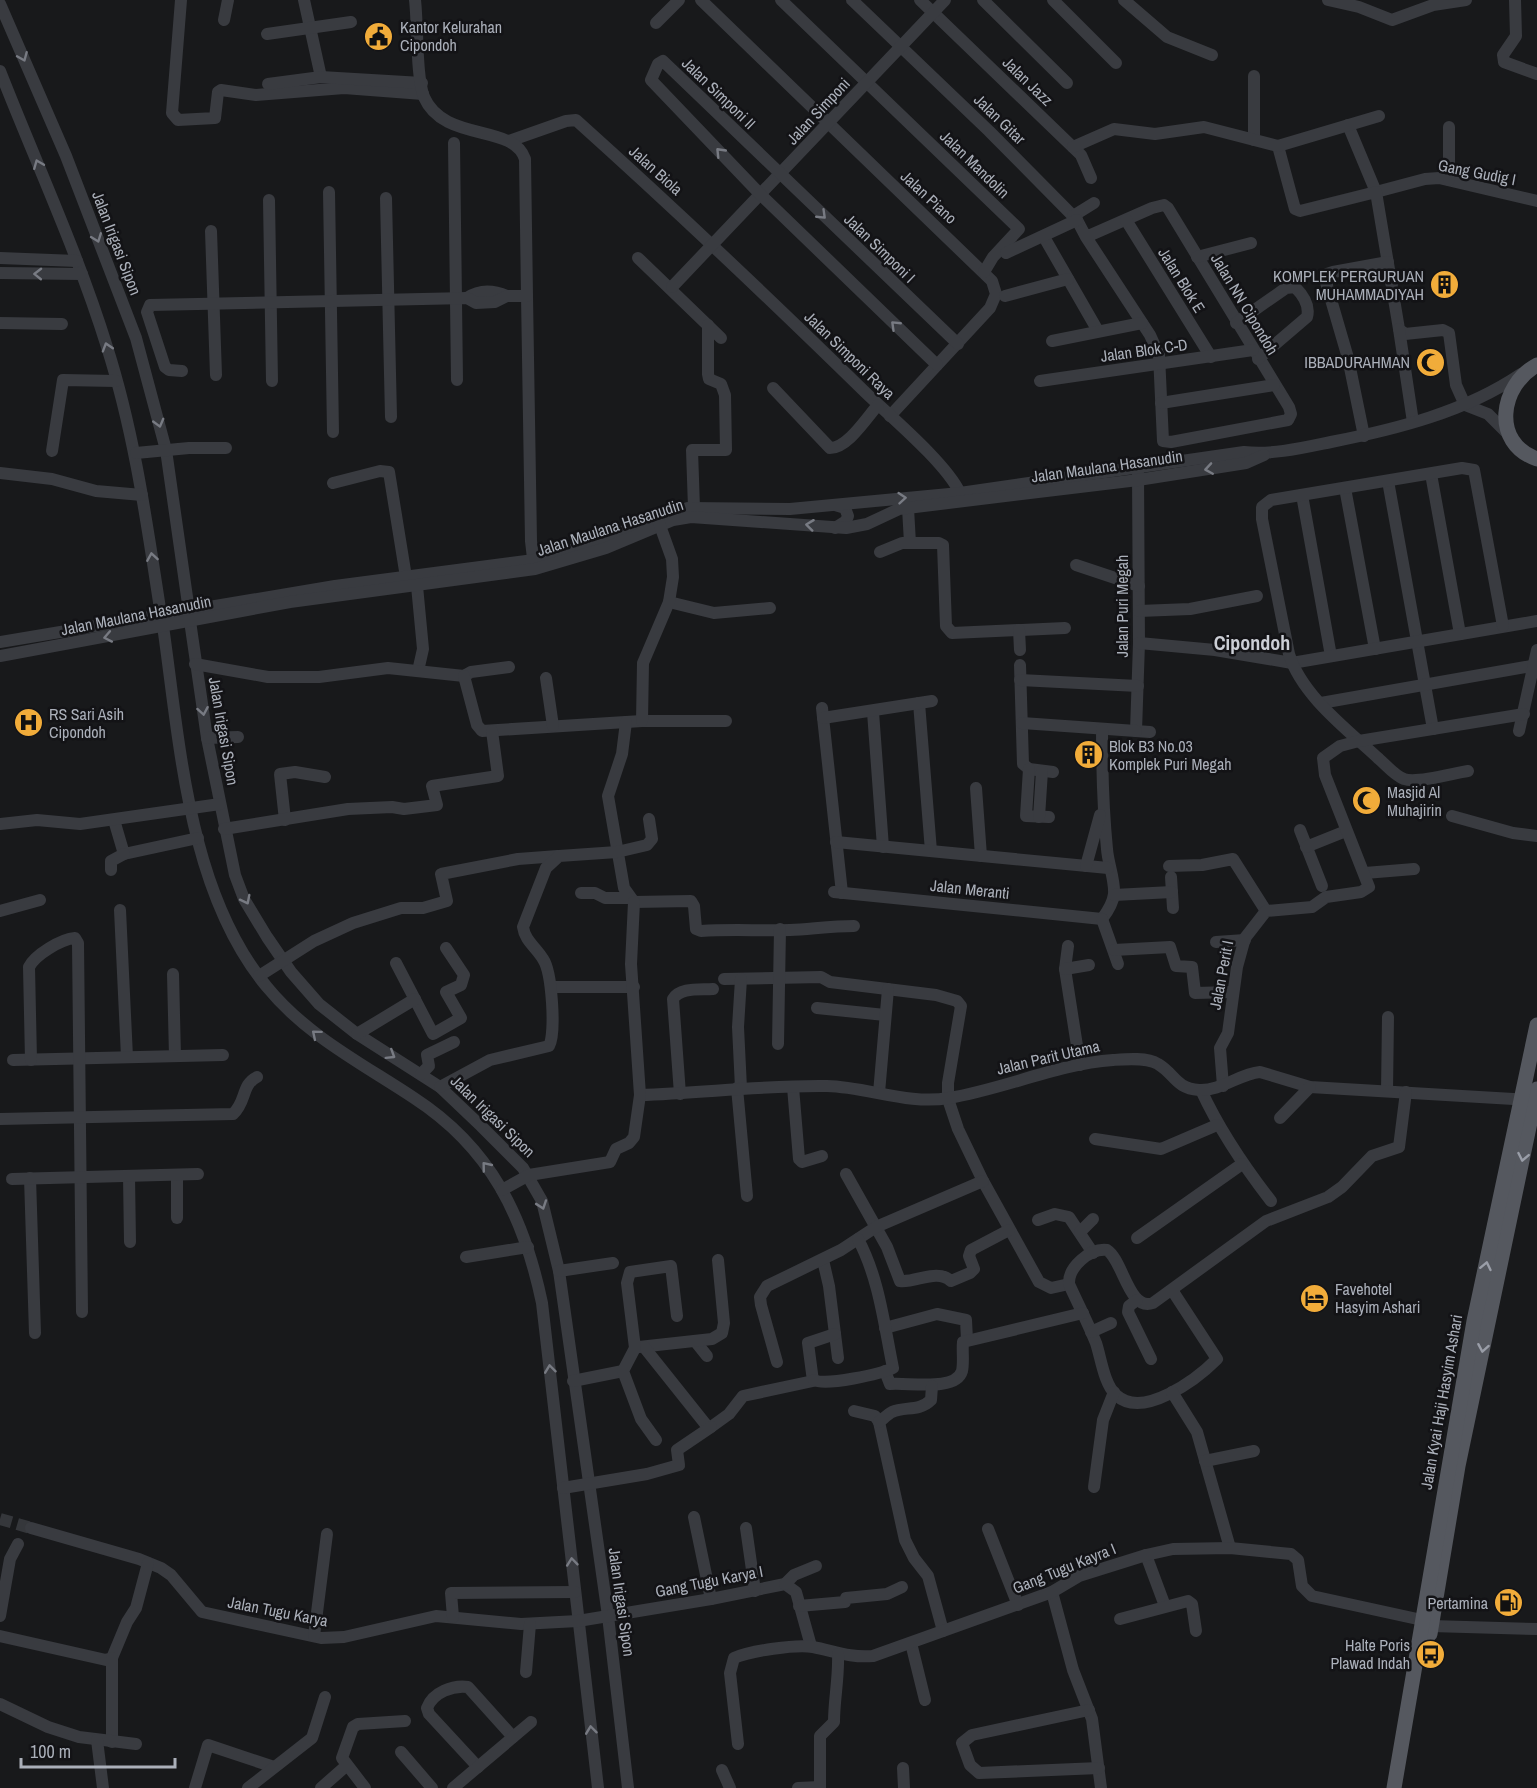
<svg xmlns="http://www.w3.org/2000/svg" width="1537" height="1788" font-family="'Archivo Narrow',sans-serif">
<rect width="100%" height="100%" fill="#18191b"/>
<g fill="none" stroke-linecap="round" stroke-linejoin="round">
<!-- minor-tunnel -->
<path stroke="#35373b" stroke-width="12" stroke-dasharray="12 6" stroke-linecap="butt" d="M0,1519L31,1528"/>
<!-- minor -->
<g stroke="#393b40" stroke-width="12">
<path d="M181,0L172,113L178,120L215,118L218,92L221,90L256,95L344,88L423,94"/>
<path d="M304,0L321,77"/>
<path d="M701,0L992,281L996,294L990,308L890,416"/>
<path d="M781,0L1019,229L993,257L984,272"/>
<path d="M852,0L989,131L1077,220L1086,237L1150,335L1159,355L1163,441L1171,442L1288,420L1291,414L1289,407L1168,208L1164,205L1152,208L1086,237"/>
<path d="M920,0L1081,155L1091,178"/>
<path d="M983,0L1067,83"/>
<path d="M1053,0L1116,63"/>
<path d="M1124,0L1167,37L1212,55"/>
<path d="M1328,0L1359,7L1392,20L1433,5L1466,0"/>
<path d="M1515,0L1516,36L1503,55L1504,62L1537,74"/>
<path d="M0,4L66,156L136,338L166,450L189,611"/>
<path d="M224,20L228,0"/>
<path d="M656,23L679,0"/>
<path d="M267,34L351,22"/>
<path d="M0,71C36,163 78,253 107,347C135,435 147,525 161,615"/>
<path d="M268,84L321,77L422,83"/>
<path d="M1348,125L1376,192L1425,179L1439,178L1537,201"/>
<path d="M1449,127V180"/>
<path d="M1254,140V76"/>
<path d="M509,141L566,121L576,120C675,209 771,300 866,393C891,417 946,463 960,493"/>
<path d="M454,143L457,380"/>
<path d="M1278,146L1295,209L1300,211L1376,192L1399,329L1405,334L1443,330L1449,333L1456,385L1465,405"/>
<path d="M1073,147L1114,129L1155,134L1204,127L1278,146L1379,116"/>
<path d="M329,192L333,432"/>
<path d="M386,198L391,417"/>
<path d="M269,200L272,381"/>
<path d="M1073,216L1094,203"/>
<path d="M1126,220L1211,357"/>
<path d="M211,231L216,375"/>
<path d="M1044,237L1098,331"/>
<path d="M1006,253L1077,220"/>
<path d="M1197,257L1251,243"/>
<path d="M0,258L77,261"/>
<path d="M638,258L721,338"/>
<path d="M0,273L82,274"/>
<path d="M672,287L945,0"/>
<path d="M527,296L531,541L534,567"/>
<path d="M1005,296L1068,279"/>
<path d="M467,298C480,289 493,290 507,296"/>
<path d="M0,323L62,324"/>
<path d="M1236,323L1286,288L1295,287C1303,295 1310,306 1307,317L1258,359"/>
<path d="M1399,329L1413,422"/>
<path d="M1052,341L1142,323"/>
<path d="M937,365L761,195L651,80L658,64L663,61L958,344"/>
<path d="M182,371L169,370L165,367L147,312L150,305L467,298L476,303L495,302L507,296H527L525,159C513,123 444,143 424,97C416,77 418,25 415,0"/>
<path d="M1040,381L1253,350"/>
<path d="M773,388L830,448C848,448 867,417 878,405"/>
<path d="M1161,403L1274,385"/>
<path d="M1465,405L1488,414L1509,435"/>
<path d="M1364,436L1348,358L1325,279L1327,274L1333,272L1388,262"/>
<path d="M52,451L63,380L116,381"/>
<path d="M136,453L189,448H226"/>
<path d="M0,473L52,479L96,491L142,495"/>
<path d="M1138,473L1139,643L1136,731L1150,732"/>
<path d="M1431,474L1460,634"/>
<path d="M1388,481L1433,729"/>
<path d="M333,483L380,471L389,472L406,577"/>
<path d="M1345,488L1375,649"/>
<path d="M1302,495L1331,656"/>
<path d="M694,508L692,450H726L725,395L721,384L709,379L708,374V325"/>
<path d="M908,508L910,543"/>
<path d="M835,528L846,521L848,516L845,508L835,505"/>
<path d="M880,552L902,543H939L943,545L946,626L952,633L1065,628"/>
<path d="M1076,565L1139,586"/>
<path d="M417,586L423,649L418,671"/>
<path d="M669,602L714,613L770,608"/>
<path d="M1139,611L1190,609L1257,596"/>
<path d="M190,621L207,738L235,875L244,899L267,937L291,972L319,1004L357,1034L440,1087L481,1126L523,1168L542,1201L559,1271L608,1616L628,1788"/>
<path d="M163,626C180,744 188,892 267,987C307,1036 363,1064 414,1098C491,1148 524,1217 542,1303L598,1788"/>
<path d="M1019,630L1020,650"/>
<path d="M0,642L335,586L534,560L563,553L688,508L790,509L960,493L1244,452C1273,455 1302,448 1331,442C1397,429 1465,412 1521,374"/>
<path d="M1139,643L1215,650L1292,663L1537,621"/>
<path d="M0,656L290,602L535,569L606,548L673,520L691,517L846,528L867,524L899,509L1138,480L1246,463L1264,455"/>
<path d="M195,664L268,677H319L388,668L464,676L471,672L509,667"/>
<path d="M1020,665L1023,764L1029,769L1053,772"/>
<path d="M464,676L477,725L482,731L642,721H726"/>
<path d="M546,678L553,726"/>
<path d="M1020,680L1138,686"/>
<path d="M919,703L931,851"/>
<path d="M1321,703L1537,665"/>
<path d="M822,708L842,893"/>
<path d="M873,712L883,847"/>
<path d="M823,718L932,701"/>
<path d="M642,721L643,663L669,602L673,577L672,559L658,520"/>
<path d="M626,722L622,754L608,796L624,888L634,902L691,901L694,906L696,929L701,931C731,929 760,931 790,930C811,929 832,926 854,926"/>
<path d="M1022,723L1136,731"/>
<path d="M1102,729C1102,769 1103,809 1107,849C1108,864 1115,879 1114,894C1113,903 1108,911 1102,919"/>
<path d="M1519,731L1537,650"/>
<path d="M207,738L238,737"/>
<path d="M1029,769L1026,816L1049,817"/>
<path d="M1468,771C1453,773 1417,784 1404,779C1395,776 1386,765 1379,759C1348,730 1302,696 1289,654L1262,519V507L1271,500L1462,468L1474,470L1503,626"/>
<path d="M976,788L981,856"/>
<path d="M1452,816L1513,833L1537,836"/>
<path d="M1039,817L1042,771"/>
<path d="M114,820L124,854L198,838"/>
<path d="M285,820L280,774L295,772L325,777"/>
<path d="M0,824L37,820L80,824L220,804"/>
<path d="M224,829L348,809L392,807L404,809L437,805L432,786L498,776L492,731"/>
<path d="M1300,830L1322,886"/>
<path d="M836,842L1108,868"/>
<path d="M1306,847L1346,831"/>
<path d="M1086,866L1100,815"/>
<path d="M1169,866L1202,865L1233,859L1266,911"/>
<path d="M111,870V861L124,854"/>
<path d="M1365,873L1414,869"/>
<path d="M1171,877L1173,908"/>
<path d="M834,892L1102,919"/>
<path d="M581,893H595L605,898H629"/>
<path d="M1114,895L1172,892"/>
<path d="M120,910L127,1057"/>
<path d="M0,911L40,900"/>
<path d="M1102,919L1118,964"/>
<path d="M1216,942L1245,940"/>
<path d="M1068,946L1065,969L1080,1065"/>
<path d="M1114,950L1170,947L1176,966L1192,967L1195,993L1232,992"/>
<path d="M396,963L433,1034L461,1018L446,992L461,985L464,975L446,948"/>
<path d="M1065,969L1089,965"/>
<path d="M173,974L175,1056"/>
<path d="M259,976L314,941L353,923L401,908H423L447,901L441,874L518,859L558,856"/>
<path d="M724,979L821,977L830,982L936,995L957,1001L961,1006L948,1083V1099L958,1129L983,1181L1039,1282L1051,1288L1069,1284"/>
<path d="M741,979L738,1027L741,1088"/>
<path d="M552,987H634"/>
<path d="M817,1008L885,1015"/>
<path d="M357,1034L415,999"/>
<path d="M778,1044L780,929"/>
<path d="M13,1060L223,1055"/>
<path d="M31,1060L29,967C35,955 61,939 75,938L78,943L82,1312"/>
<path d="M421,1074L429,1066L427,1055L454,1042"/>
<path d="M1223,1086L1220,1048L1228,1033L1237,967L1245,938L1266,911L1312,907L1326,897L1361,892L1369,887L1325,775L1323,758L1340,746L1359,741L1524,714"/>
<path d="M440,1087L490,1060L549,1046C556,1033 552,972 543,959C536,947 525,941 523,927L546,868L559,856L617,852L647,845L652,839L649,819"/>
<path d="M793,1087L799,1159L802,1162L822,1156"/>
<path d="M737,1088L747,1196"/>
<path d="M1201,1090C1220,1131 1243,1165 1271,1201"/>
<path d="M1387,1091L1388,1017"/>
<path d="M879,1093L888,989"/>
<path d="M680,1094L673,999C680,987 700,990 713,989"/>
<path d="M640,1095C703,1093 765,1085 827,1086C868,1087 908,1105 949,1098C1004,1089 1057,1064 1113,1060C1126,1059 1147,1057 1158,1064C1175,1074 1175,1088 1199,1090C1221,1091 1239,1074 1260,1072L1310,1087L1529,1100"/>
<path d="M1280,1118L1310,1087"/>
<path d="M0,1119L233,1114C247,1101 241,1085 257,1077"/>
<path d="M1095,1139L1161,1149L1217,1125"/>
<path d="M846,1174L887,1247L900,1281C916,1283 937,1268 951,1281L970,1273L974,1269L969,1256L971,1250L1009,1230"/>
<path d="M177,1175V1218"/>
<path d="M129,1176L130,1242"/>
<path d="M30,1178L35,1333"/>
<path d="M12,1179L198,1174"/>
<path d="M502,1190L529,1175L610,1162L616,1149L629,1143L634,1137L640,1095L631,964L634,902"/>
<path d="M1038,1220L1055,1214L1069,1217L1093,1253"/>
<path d="M1080,1232L1093,1219"/>
<path d="M1137,1238L1242,1164"/>
<path d="M466,1257L528,1247"/>
<path d="M823,1260L829,1286L838,1358"/>
<path d="M559,1271L613,1263"/>
<path d="M1172,1290L1217,1359C1197,1379 1143,1420 1116,1395C1104,1384 1101,1358 1096,1343C1088,1323 1078,1304 1069,1284C1068,1267 1090,1248 1107,1250C1123,1260 1129,1312 1153,1303L1266,1221L1328,1197L1342,1187L1372,1156L1399,1147L1406,1092"/>
<path d="M1137,1300L1129,1306L1128,1312L1151,1359"/>
<path d="M885,1328L937,1314L966,1320L967,1340"/>
<path d="M1091,1332L1111,1323"/>
<path d="M695,1341L707,1356"/>
<path d="M639,1347L712,1339L722,1333L724,1323L718,1260"/>
<path d="M644,1347L707,1426L711,1427L729,1414L743,1396L813,1381L808,1343L835,1334"/>
<path d="M777,1362L761,1305L760,1297L767,1286L841,1250L876,1227L983,1181"/>
<path d="M885,1371L890,1384C907,1382 956,1392 962,1371C964,1362 962,1351 963,1342L1083,1313"/>
<path d="M814,1380C826,1386 881,1374 893,1368C884,1324 879,1278 858,1239"/>
<path d="M573,1381L623,1371"/>
<path d="M1172,1392L1197,1432L1230,1548"/>
<path d="M854,1411L875,1416L879,1422L905,1540L914,1558L928,1576L943,1631"/>
<path d="M879,1422C883,1419 888,1414 892,1412C905,1406 919,1412 931,1400L932,1386"/>
<path d="M656,1440L641,1419L623,1371L635,1348L627,1283L630,1272L671,1266L677,1316"/>
<path d="M1205,1461L1254,1451"/>
<path d="M1094,1487L1103,1420L1114,1392"/>
<path d="M563,1488L647,1474L679,1465L677,1450L711,1427"/>
<path d="M694,1517L711,1599"/>
<path d="M31,1528L139,1559L161,1568L171,1575L202,1612L321,1638L344,1637L436,1616L521,1624L578,1621L711,1599L785,1584L796,1592L811,1646"/>
<path d="M746,1528L755,1591"/>
<path d="M988,1529L1018,1605"/>
<path d="M1146,1555L1165,1606"/>
<path d="M785,1584L794,1575L816,1566"/>
<path d="M1052,1592L1073,1670L1092,1719L1101,1788"/>
<path d="M799,1606L845,1602L846,1598L887,1594L902,1587"/>
<path d="M0,1616L10,1559L18,1544"/>
<path d="M453,1617L451,1593L575,1592"/>
<path d="M1120,1619L1188,1601L1192,1604L1196,1631"/>
<path d="M1431,1626L1537,1629"/>
<path d="M0,1636L106,1660L112,1658L127,1622L136,1608L148,1563"/>
<path d="M314,1636L327,1534"/>
<path d="M911,1643L925,1700"/>
<path d="M112,1658V1742"/>
<path d="M526,1672L530,1624"/>
<path d="M0,1704L48,1727L79,1737L136,1744"/>
<path d="M1089,1710L972,1735L962,1743L970,1765L979,1773L1099,1768"/>
<path d="M97,1740L103,1788"/>
<path d="M738,1744L730,1673L734,1658C750,1651 796,1644 813,1647C834,1651 850,1658 873,1656L1052,1592L1079,1576L1146,1555L1173,1549L1230,1548L1291,1554L1298,1560L1302,1586L1312,1596L1422,1620"/>
<path d="M401,1752L432,1788"/>
<path d="M478,1767L429,1714L427,1708C433,1692 453,1685 468,1687L513,1737"/>
<path d="M903,1768L904,1788"/>
<path d="M722,1770L730,1788"/>
<path d="M195,1788L208,1745L274,1767"/>
<path d="M248,1788L312,1738L325,1697"/>
<path d="M321,1788L346,1766"/>
<path d="M365,1788L342,1758L353,1727L358,1724L405,1721"/>
<path d="M453,1788L531,1722"/>
<path d="M798,1788L820,1787"/>
<path d="M820,1788V1736L834,1722C834,1699 839,1678 838,1654"/>
</g>
<!-- major -->
<g stroke="#55585f" stroke-width="15">
<path d="M1537,365C1500,385 1491,443 1537,459"/>
<path d="M1430,1634L1458,1466L1537,1089"/>
<path d="M1394,1788L1474,1321L1537,1025"/>
</g>
</g>
<!-- one-way arrows -->
<defs><path id="oneway-chevron" d="M-2-3.5L2.5 0L-2 3.5" fill="none" stroke-width="1.6" stroke-linecap="round" stroke-linejoin="round" transform="scale(1.5)"/></defs>
<g stroke="#787b83">
<use href="#oneway-chevron" transform="translate(23 57) rotate(67)"/>
<use href="#oneway-chevron" transform="translate(720 152) rotate(-134)"/>
<use href="#oneway-chevron" transform="translate(38 164) rotate(-112)"/>
<use href="#oneway-chevron" transform="translate(822 215) rotate(44)"/>
<use href="#oneway-chevron" transform="translate(97 238) rotate(69)"/>
<use href="#oneway-chevron" transform="translate(38 274) rotate(-179)"/>
<use href="#oneway-chevron" transform="translate(895 325) rotate(-136)"/>
<use href="#oneway-chevron" transform="translate(107 347) rotate(-107)"/>
<use href="#oneway-chevron" transform="translate(159 423) rotate(75)"/>
<use href="#oneway-chevron" transform="translate(1209 469) rotate(171)"/>
<use href="#oneway-chevron" transform="translate(902 498) rotate(-5)"/>
<use href="#oneway-chevron" transform="translate(810 525) rotate(-173)"/>
<use href="#oneway-chevron" transform="translate(152 557) rotate(-99)"/>
<use href="#oneway-chevron" transform="translate(108 637) rotate(169)"/>
<use href="#oneway-chevron" transform="translate(203 711) rotate(80)"/>
<use href="#oneway-chevron" transform="translate(246 900) rotate(63)"/>
<use href="#oneway-chevron" transform="translate(316 1034) rotate(-140)"/>
<use href="#oneway-chevron" transform="translate(391 1055) rotate(32)"/>
<use href="#oneway-chevron" transform="translate(486 1166) rotate(-129)"/>
<use href="#oneway-chevron" transform="translate(542 1205) rotate(71)"/>
<use href="#oneway-chevron" transform="translate(550 1369) rotate(-97)"/>
<use href="#oneway-chevron" transform="translate(572 1562) rotate(-96)"/>
<use href="#oneway-chevron" transform="translate(591 1730) rotate(-97)"/>
</g>
<g stroke="#9a9ea8">
<use href="#oneway-chevron" transform="translate(1523 1157) rotate(101)"/>
<use href="#oneway-chevron" transform="translate(1486 1266) rotate(-78)"/>
<use href="#oneway-chevron" transform="translate(1483 1348) rotate(100)"/>
</g>
<!-- icons -->
<defs>
<symbol id="civic-disc" viewBox="-11 -11 22 22"><circle r="9.5" fill="#f1ac3a" stroke="#131316"/><path d="M-.6-6.5H3V-4.5H.6V-3L4-1V1h2V6H-6V1h2V-1L-.6-3ZM-1.2 2.5V6h2.4V2.5Z" fill="#111"/></symbol>
<symbol id="building-disc" viewBox="-11 -11 22 22"><circle r="9.5" fill="#f1ac3a" stroke="#131316"/><path d="M-4-6H4V6H1V3H-1V6H-4ZM-2.5-4.3h1.7v1.8h-1.7ZM.8-4.3h1.7v1.8H.8ZM-2.5-1h1.7V.8h-1.7ZM.8-1h1.7V.8H.8Z" fill="#111"/></symbol>
<symbol id="mosque-disc" viewBox="-11 -11 22 22"><circle r="9.5" fill="#f1ac3a" stroke="#131316"/><path d="M3.5-4.9A6 6 0 1 0 3.5 4.9A5 5 0 1 1 3.5-4.9Z" fill="#111"/></symbol>
<symbol id="hospital-disc" viewBox="-11 -11 22 22"><circle r="9.5" fill="#f1ac3a" stroke="#131316"/><path d="M-5-5h3v3.5h4V-5h3V5h-3V1.5h-4V5h-3Z" fill="#111"/></symbol>
<symbol id="hotel-disc" viewBox="-11 -11 22 22"><circle r="9.5" fill="#f1ac3a" stroke="#131316"/><path d="M-6-4.5h1.5V1H6V5H4.5V3h-9V5H-6ZM-4 0a1.8 1.8 0 1 1 3.6 0ZM.5 0V-2.5h3Q6-2.5 6 0Z" fill="#111"/></symbol>
<symbol id="fuel-disc" viewBox="-11 -11 22 22"><circle r="9.5" fill="#f1ac3a" stroke="#131316"/><path d="M-5.5-6h7V0h2V4h1.3V-2.5L3-4.5l.8-.8L6-3V5H2.5V1h-1V6h-7ZM-4.2-4.7v3.2H.2V-4.7Z" fill="#111"/></symbol>
<symbol id="bus-disc" viewBox="-11 -11 22 22"><circle r="9.5" fill="#f1ac3a" stroke="#131316"/><path d="M-5-6H5V4H4V6H2V4H-2V6H-4V4H-5ZM-3.5-4V0h7V-4ZM-3.5 1.2v1.5H-2V1.2ZM2 1.2v1.5H3.5V1.2Z" fill="#111"/></symbol>
</defs>
<g fill-rule="evenodd">
<use href="#civic-disc" x="362" y="20" width="33" height="33"/>
<use href="#building-disc" x="1428" y="268" width="33" height="33"/>
<use href="#mosque-disc" x="1414" y="346" width="33" height="33"/>
<use href="#hospital-disc" x="12" y="706" width="33" height="33"/>
<use href="#building-disc" x="1072" y="738" width="33" height="33"/>
<use href="#mosque-disc" x="1350" y="784" width="33" height="33"/>
<use href="#hotel-disc" x="1298" y="1282" width="33" height="33"/>
<use href="#fuel-disc" x="1492" y="1586" width="33" height="33"/>
<use href="#bus-disc" x="1414" y="1638" width="33" height="33"/>
</g>
<g text-anchor="middle" stroke-width="5" stroke-linejoin="round" paint-order="stroke">
<!-- poi labels -->
<g font-size="16" fill="#abb0ba" stroke="#131316" text-anchor="start">
<text x="400" y="33">Kantor Kelurahan<tspan x="400" dy="18">Cipondoh</tspan></text>
<text x="1424" y="282" text-anchor="end">KOMPLEK PERGURUAN<tspan x="1424" dy="18">MUHAMMADIYAH</tspan></text>
<text x="1410" y="368" text-anchor="end">IBBADURAHMAN</text>
<text x="49" y="720">RS Sari Asih<tspan x="49" dy="18">Cipondoh</tspan></text>
<text x="1109" y="752">Blok B3 No.03<tspan x="1109" dy="18">Komplek Puri Megah</tspan></text>
<text x="1387" y="798">Masjid Al<tspan x="1387" dy="18">Muhajirin</tspan></text>
<text x="1335" y="1295">Favehotel<tspan x="1335" dy="18">Hasyim Ashari</tspan></text>
<text x="1488" y="1609" text-anchor="end">Pertamina</text>
<text x="1410" y="1651" text-anchor="end">Halte Poris<tspan x="1410" dy="18">Plawad Indah</tspan></text>
</g>
<!-- street labels -->
<g font-size="16" fill="#abb0ba" stroke="#131316">
<text transform="translate(1028 81) rotate(44)" y="6">Jalan Jazz</text>
<text transform="translate(719 93) rotate(44)" y="6">Jalan Simponi II</text>
<text transform="translate(818 111) rotate(-47)" y="6">Jalan Simponi</text>
<text transform="translate(1000 119) rotate(44)" y="6">Jalan Gitar</text>
<text transform="translate(975 164) rotate(44)" y="6">Jalan Mandolin</text>
<text transform="translate(656 170) rotate(42)" y="6">Jalan Biola</text>
<text transform="translate(1477 172) rotate(11)" y="6">Gang Gudig I</text>
<text transform="translate(929 197) rotate(43)" y="6">Jalan Piano</text>
<text transform="translate(117 243) rotate(69)" y="6">Jalan Irigasi Sipon</text>
<text transform="translate(880 248) rotate(44)" y="6">Jalan Simponi I</text>
<text transform="translate(1182 280) rotate(58)" y="6">Jalan Blok E</text>
<text transform="translate(1245 304) rotate(59)" y="6">Jalan NN Cipondoh</text>
<text transform="translate(1144 350) rotate(-8)" y="6">Jalan Blok C-D</text>
<text transform="translate(850 355) rotate(44)" y="6">Jalan Simponi Raya</text>
<text transform="translate(1107 466) rotate(-8)" y="6">Jalan Maulana Hasanudin</text>
<text transform="translate(610 527) rotate(-18)" y="6">Jalan Maulana Hasanudin</text>
<text transform="translate(1122 606) rotate(-90)" y="6">Jalan Puri Megah</text>
<text transform="translate(136 615) rotate(-11)" y="6">Jalan Maulana Hasanudin</text>
<text transform="translate(224 731) rotate(80)" y="6">Jalan Irigasi Sipon</text>
<text transform="translate(970 889) rotate(6)" y="6">Jalan Meranti</text>
<text transform="translate(1221 975) rotate(-79)" y="6">Jalan Perit I</text>
<text transform="translate(1048 1057) rotate(-13)" y="6">Jalan Parit Utama</text>
<text transform="translate(493 1116) rotate(44)" y="6">Jalan Irigasi Sipon</text>
<text transform="translate(1441 1402) rotate(-80)" y="6">Jalan Kyai Haji Hasyim Ashari</text>
<text transform="translate(1064 1568) rotate(-22)" y="6">Gang Tugu Kayra I</text>
<text transform="translate(709 1581) rotate(-11)" y="6">Gang Tugu Karya I</text>
<text transform="translate(622 1602) rotate(82)" y="6">Jalan Irigasi Sipon</text>
<text transform="translate(278 1611) rotate(11)" y="6">Jalan Tugu Karya</text>
</g>
<!-- quarter labels -->
<g font-size="20" font-weight="bold" fill="#cccfd6" stroke="#131316">
<text x="1252" y="650">Cipondoh</text>
</g>
</g>
<!-- scale -->
<path d="M21 1758v9h154v-9" fill="none" stroke="#abb0ba" stroke-width="3"/>
<text x="30" y="1758" font-size="18" fill="#abb0ba" stroke="#131316" stroke-width="4.5" paint-order="stroke">100 m</text>
</svg>
